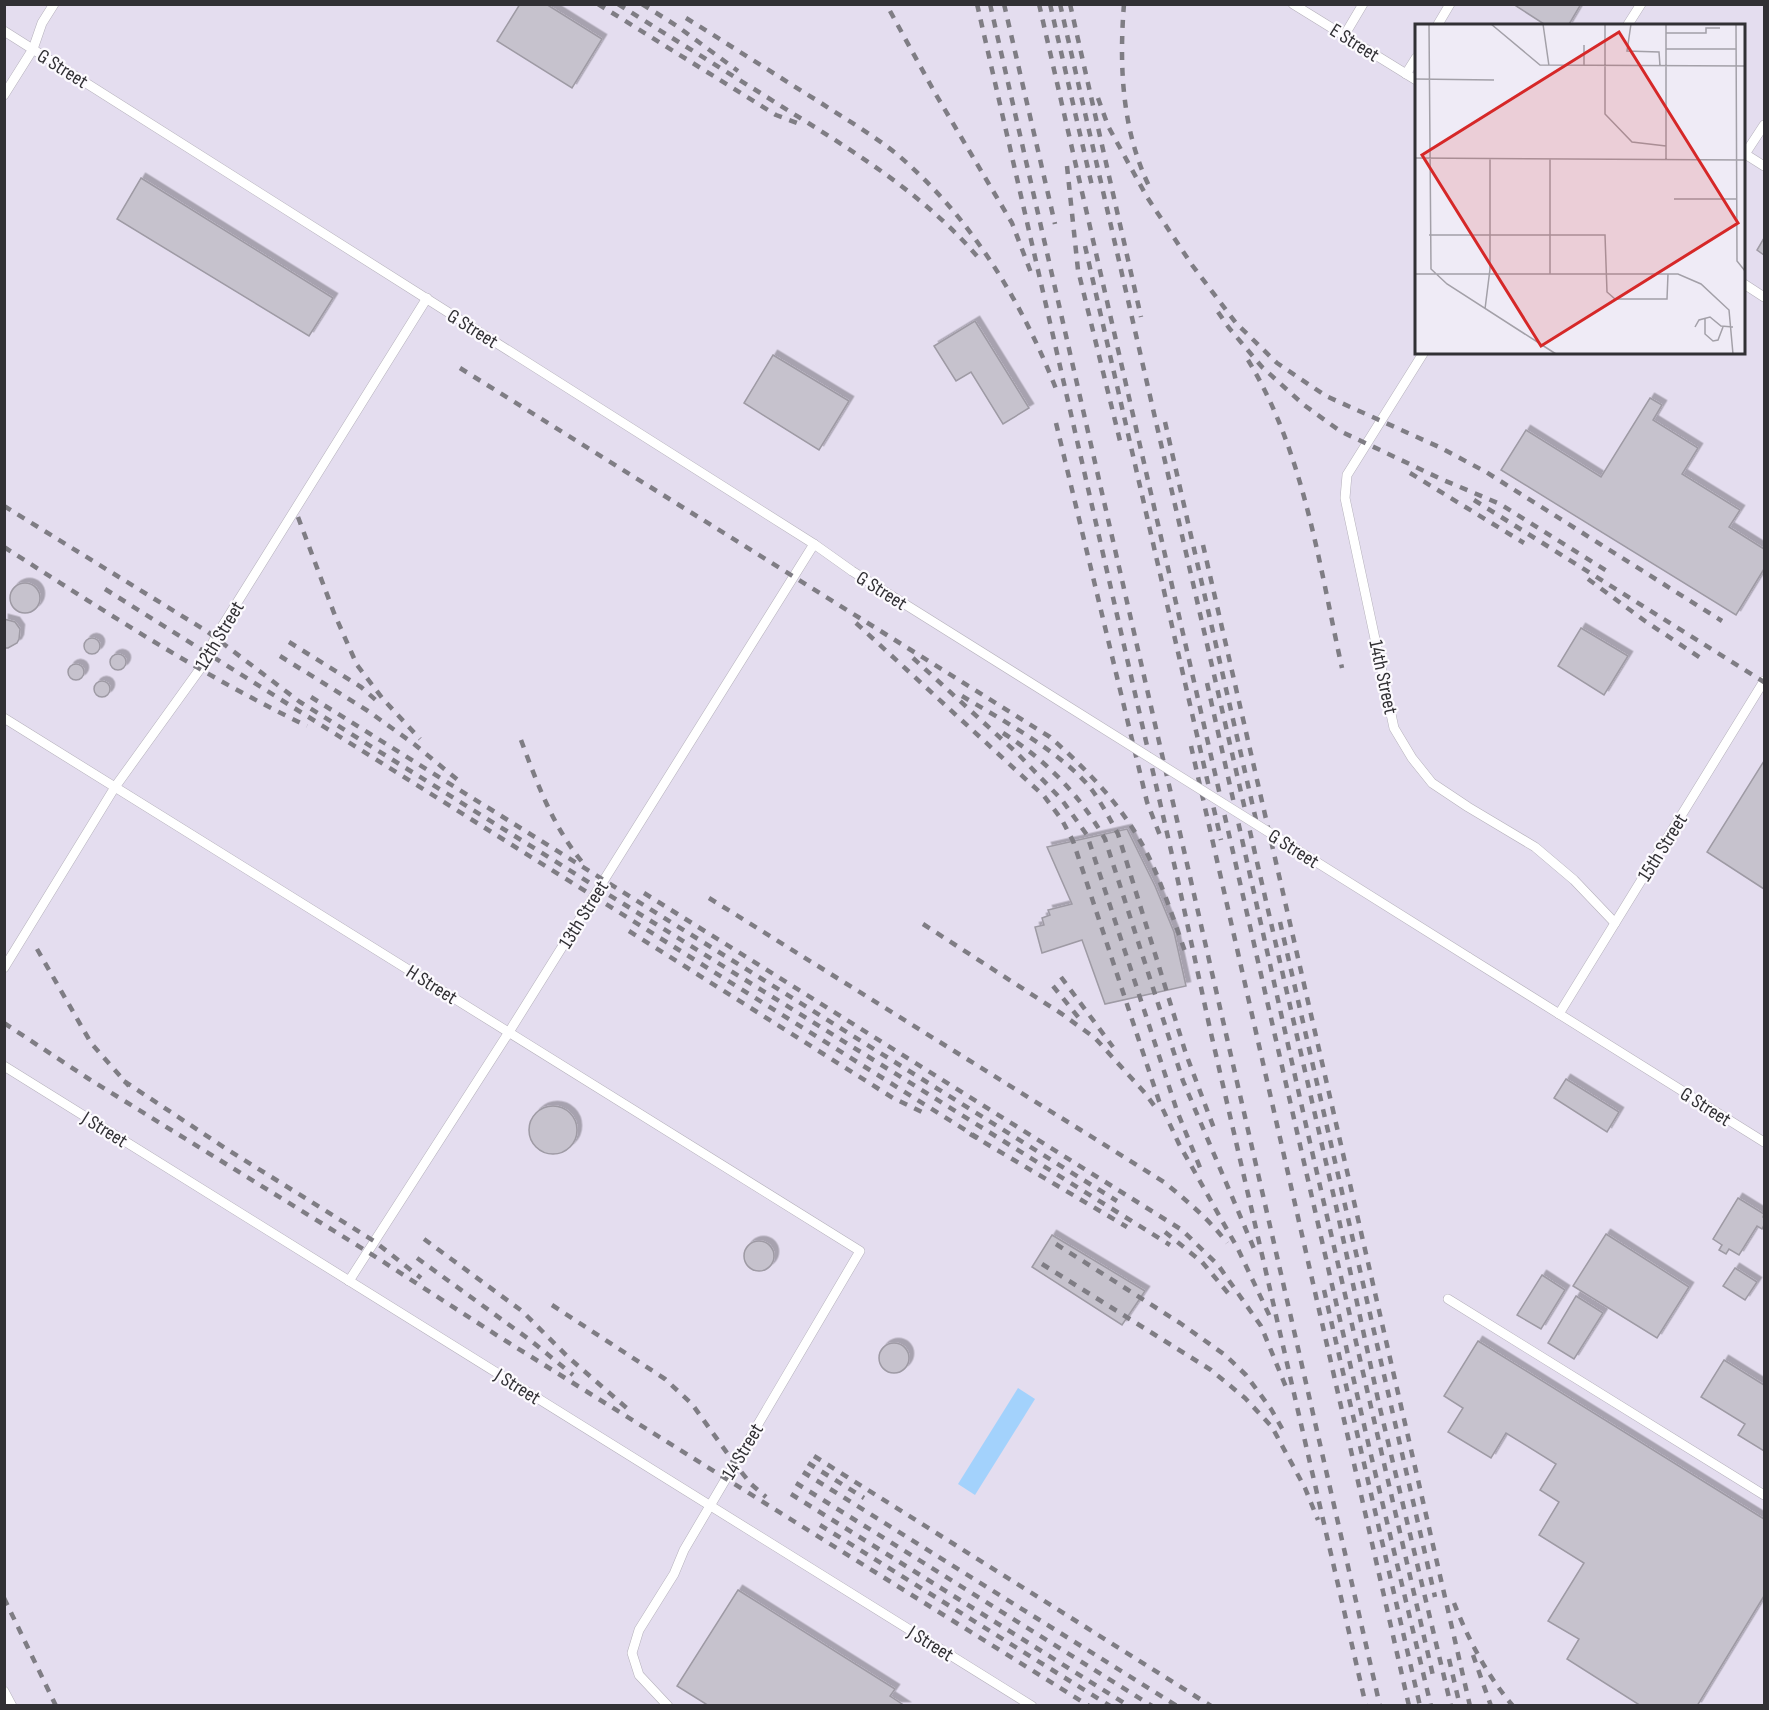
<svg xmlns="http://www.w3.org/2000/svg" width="1769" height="1710" font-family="'Sofia Sans Condensed',sans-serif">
<defs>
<filter id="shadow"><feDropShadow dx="4.5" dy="-4.5" stdDeviation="0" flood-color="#0004"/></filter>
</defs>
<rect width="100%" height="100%" fill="#efebf6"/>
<!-- built -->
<path fill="#e4ddef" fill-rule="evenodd" d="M5,5H1764V1705H5ZM1416,26H1744V352H1416Z"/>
<!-- water -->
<path fill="#a3d2fc" d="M1018,1388L1035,1399L975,1495L958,1484Z"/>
<!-- building -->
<g fill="#c6c2cd" stroke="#9e9aa4" stroke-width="1.5" filter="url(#shadow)">
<path d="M520,4H546L602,39L572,88L497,41Z"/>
<path d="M1513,4H1581L1568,26H1547Z"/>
<path d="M141,178L333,298L309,336L117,219Z"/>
<path d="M1764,238V255L1757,250Z"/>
<path d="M975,321L1029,408L1003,424L971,372L956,381L934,346Z"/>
<path d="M773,355L849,401L819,450L744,403Z"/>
<path d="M1650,398L1662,405L1653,420L1698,448L1682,474L1740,510L1729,527L1764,549V569L1736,615L1501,470L1526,430L1601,477Z"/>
<circle cx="25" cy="598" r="15"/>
<path d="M4,619L15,622L20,629L19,639L17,643L8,648H4Z"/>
<path d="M1581,628L1628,656L1604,695L1558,666Z"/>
<circle cx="92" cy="646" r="8"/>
<circle cx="118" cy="662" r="8"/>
<circle cx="76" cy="672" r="8"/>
<circle cx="102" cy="689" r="8"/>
<path d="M1764,761V889L1707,852Z"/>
<path d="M1127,829L1155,886L1174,932L1186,986L1105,1004L1082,940L1042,953L1035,927L1044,925L1042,918L1050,915L1048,910L1072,904L1047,847Z"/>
<path d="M1566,1079L1619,1112L1607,1132L1554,1098Z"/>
<circle cx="553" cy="1130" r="24"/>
<path d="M1738,1198L1764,1214L1763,1217L1764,1218V1225L1762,1229L1757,1226L1739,1255L1729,1249L1726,1254L1719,1250L1722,1245L1713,1239Z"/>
<path d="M1606,1234L1689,1287L1657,1338L1573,1286Z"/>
<path d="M1052,1235L1145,1291L1122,1325L1032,1267Z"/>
<circle cx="759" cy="1256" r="15"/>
<path d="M1735,1268L1757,1282L1745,1300L1723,1286Z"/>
<path d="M1542,1275L1565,1290L1541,1329L1517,1315Z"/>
<path d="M1576,1296L1603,1313L1574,1359L1548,1343Z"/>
<path d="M1478,1341L1764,1519V1596L1697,1706H1641L1567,1659L1579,1639L1548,1621L1584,1563L1539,1535L1559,1502L1540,1490L1556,1464L1506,1433L1491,1458L1448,1432L1463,1408L1444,1396Z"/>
<circle cx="894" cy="1358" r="15"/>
<path d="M1724,1360L1764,1385V1451L1738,1435L1745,1424L1701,1397Z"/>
<path d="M738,1590L895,1689L890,1696L905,1706H709L677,1686Z"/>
</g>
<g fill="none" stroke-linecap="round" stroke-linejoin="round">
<defs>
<g id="lane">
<path d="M1293,4L1416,80"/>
<path d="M1437,26L1450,4"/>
<path d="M1627,26L1641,4"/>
<path d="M4,31L814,544L852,571"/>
<path d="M1344,36L1363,4"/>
<path d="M1406,74L1416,58"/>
<path d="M4,95L33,49L42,23L54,4"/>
<path d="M1764,125L1745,154L1764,166"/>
<path d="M1744,284L1764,297"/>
<path d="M1424,352L1347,475L1345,498L1394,728L1412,758L1432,783L1468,807L1535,847L1574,880L1615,923"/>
<path d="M4,718L860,1251L684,1550L674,1574L639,1630L632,1653L639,1675L668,1706"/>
<path d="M1468,957L1764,1142"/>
<path d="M4,968L115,787L200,669L215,638L427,298"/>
<path d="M1559,1014L1764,681"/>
<path d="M4,1066L1032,1706"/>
<path d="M349,1281L509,1032L814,544"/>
<path d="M1448,1299L1764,1495"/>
<path d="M4,1691L12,1706"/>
</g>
</defs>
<!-- lane casing -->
<use href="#lane" stroke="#b5b1bb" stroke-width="10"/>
<!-- lane -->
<use href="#lane" stroke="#fff" stroke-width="9"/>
<!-- rail -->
<g stroke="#7f7d84" stroke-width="4.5" stroke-dasharray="8 8" stroke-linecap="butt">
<path d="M598,4L776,115L797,123"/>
<path d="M618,4C675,40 732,75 789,111C858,154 929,198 982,262"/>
<path d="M642,4L677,26L738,71"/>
<path d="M977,4L1178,881L1210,1029L1366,1706"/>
<path d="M990,4L1380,1706"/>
<path d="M1004,4L1055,224"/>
<path d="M1039,4L1370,1451L1431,1706"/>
<path d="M1050,4L1092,186"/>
<path d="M1060,4L1336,1206L1379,1404L1451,1706"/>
<path d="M1070,4L1141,317"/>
<path d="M1124,4C1119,66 1122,130 1149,186"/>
<path d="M890,11L935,93L1012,223L1033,278"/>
<path d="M686,18C731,46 776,75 821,103C850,122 882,140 907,163C976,225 1025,308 1058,394"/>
<path d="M1098,98L1108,126L1147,197L1192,265L1236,323L1277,363L1326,396L1439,447L1486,472L1722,621"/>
<path d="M1067,166L1078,270L1121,445"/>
<path d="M1085,246L1221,840"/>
<path d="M1218,312L1229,328L1262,367L1304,405L1340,431L1441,479L1500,504L1610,573"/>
<path d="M1248,360C1304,452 1319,564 1342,668"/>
<path d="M460,368L1050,737C1092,774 1130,814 1153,866C1166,895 1176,927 1187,957"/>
<path d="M1165,422L1256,820"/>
<path d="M1056,423L1147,802L1161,838"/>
<path d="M1410,473L1524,543"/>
<path d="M1474,500L1764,682"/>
<path d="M4,506L208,632L300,702L1170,1245"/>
<path d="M298,517L334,613L357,665L383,699L420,739"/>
<path d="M1203,545L1470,1706"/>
<path d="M4,547C103,610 201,675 307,726"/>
<path d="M1588,579L1645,621L1705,661"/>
<path d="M105,589L978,1138"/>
<path d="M856,623L1044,796L1062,820L1073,841L1159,1101L1179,1144L1238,1249L1272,1321"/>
<path d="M289,642L361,687L378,702"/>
<path d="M280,656L368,711L414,744L459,781"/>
<path d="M913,658L1018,754L1062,800L1087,835L1177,1111L1201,1170"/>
<path d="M1207,683L1308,1134L1434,1680"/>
<path d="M962,696C1002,720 1063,753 1092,790C1102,804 1110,819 1118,834L1186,1054L1215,1131"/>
<path d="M311,697L1117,1201"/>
<path d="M1003,733C1047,761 1079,794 1105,839L1183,1081L1255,1251"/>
<path d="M521,740C537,783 553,827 583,863"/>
<path d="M1191,746L1409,1706"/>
<path d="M644,893L1182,1230L1218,1265L1261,1326L1288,1392"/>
<path d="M709,898L1164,1182C1187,1201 1209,1219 1227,1243"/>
<path d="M1280,922L1435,1597"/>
<path d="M923,924L1062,1014L1095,1038L1145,1093L1158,1111"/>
<path d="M629,931L893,1098L926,1114"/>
<path d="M37,949L91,1043L129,1086"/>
<path d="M1061,977L1113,1047"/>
<path d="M1053,986L1083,1023"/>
<path d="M4,1023L89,1079L368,1252L498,1336L1089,1706"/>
<path d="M124,1081L225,1148L374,1241L421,1278"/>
<path d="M970,1134L1127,1227"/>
<path d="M1165,1232L1202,1262L1233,1299"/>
<path d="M424,1239L522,1311L568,1357L629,1410"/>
<path d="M1056,1244L1180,1323L1225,1355L1246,1375L1271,1409L1284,1432"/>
<path d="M417,1258L530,1340L573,1375"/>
<path d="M1042,1264L1211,1370L1245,1398L1272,1427L1305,1488L1318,1520"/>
<path d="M1324,1290L1420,1706"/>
<path d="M552,1305L665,1379L692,1404L735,1464L751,1484L766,1497"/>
<path d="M814,1456L1211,1706"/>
<path d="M808,1463L864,1498"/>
<path d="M803,1472L1177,1706"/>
<path d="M796,1483L1152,1706"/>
<path d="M791,1494L1129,1706"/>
<path d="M820,1525L1110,1706"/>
<path d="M4,1598L56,1706"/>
<path d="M1454,1603C1468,1639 1488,1677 1513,1706"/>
<path d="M1473,1655L1491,1706"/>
<path d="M1449,1659L1460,1706"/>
</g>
<defs>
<path id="lane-bridge" d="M852,571L1468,957"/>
</defs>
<!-- lane-bridge casing -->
<use href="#lane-bridge" stroke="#b5b1bb" stroke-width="10" stroke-linecap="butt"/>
<!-- lane-bridge -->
<use href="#lane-bridge" stroke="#fff" stroke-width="9"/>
</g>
<g text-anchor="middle" stroke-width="4.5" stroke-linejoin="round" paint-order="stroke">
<!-- street labels -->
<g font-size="20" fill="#313034" stroke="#fcfafe">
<text transform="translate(1355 42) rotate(32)" y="7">E Street</text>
<text transform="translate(63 68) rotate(32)" y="7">G Street</text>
<text transform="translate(473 328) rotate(32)" y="7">G Street</text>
<text transform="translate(882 590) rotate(32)" y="7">G Street</text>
<text transform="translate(219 635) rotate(-59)" y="7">12th Street</text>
<text transform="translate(1384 677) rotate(78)" y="7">14th Street</text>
<text transform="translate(1662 847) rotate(-58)" y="7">15th Street</text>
<text transform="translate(1294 848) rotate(32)" y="7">G Street</text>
<text transform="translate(583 914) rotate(-58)" y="7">13th Street</text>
<text transform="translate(432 984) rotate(32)" y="7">H Street</text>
<text transform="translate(1706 1106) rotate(32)" y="7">G Street</text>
<text transform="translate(105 1129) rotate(32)" y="7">J Street</text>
<text transform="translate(518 1386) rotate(32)" y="7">J Street</text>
<text transform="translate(742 1451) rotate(-59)" y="7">14 Street</text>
<text transform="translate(931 1643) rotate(32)" y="7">J Street</text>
</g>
</g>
<!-- overview -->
<g transform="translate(1415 24)">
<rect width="330" height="330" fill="#efebf6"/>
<path fill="none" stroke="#a3a0a8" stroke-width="1.5" d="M14,0L16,245L32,260L141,330M76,0L125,41L330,42M128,0L134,42M190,0V90L217,118L251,122M216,0L212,27L244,28L245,42M251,0V136M321,0L322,237L330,247M251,9H291V4H305M251,25H321M169,42V21M0,55L79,56M0,134L330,136M259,175H322M14,211H190L192,268L200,275H252L253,250M0,250H263L286,260L314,286L318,330M135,250V135M70,285L75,245V135M290,294V310L298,317L303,316L308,303M280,303L284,296L295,293L306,302L318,303"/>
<path fill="#d62828" fill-opacity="0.15" stroke="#d62828" stroke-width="3" d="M204,8L323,199L126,322L7,131Z"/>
<rect width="330" height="330" fill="none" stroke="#313034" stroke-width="3"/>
</g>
<!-- border -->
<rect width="1769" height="1710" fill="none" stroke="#313034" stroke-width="12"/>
</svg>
